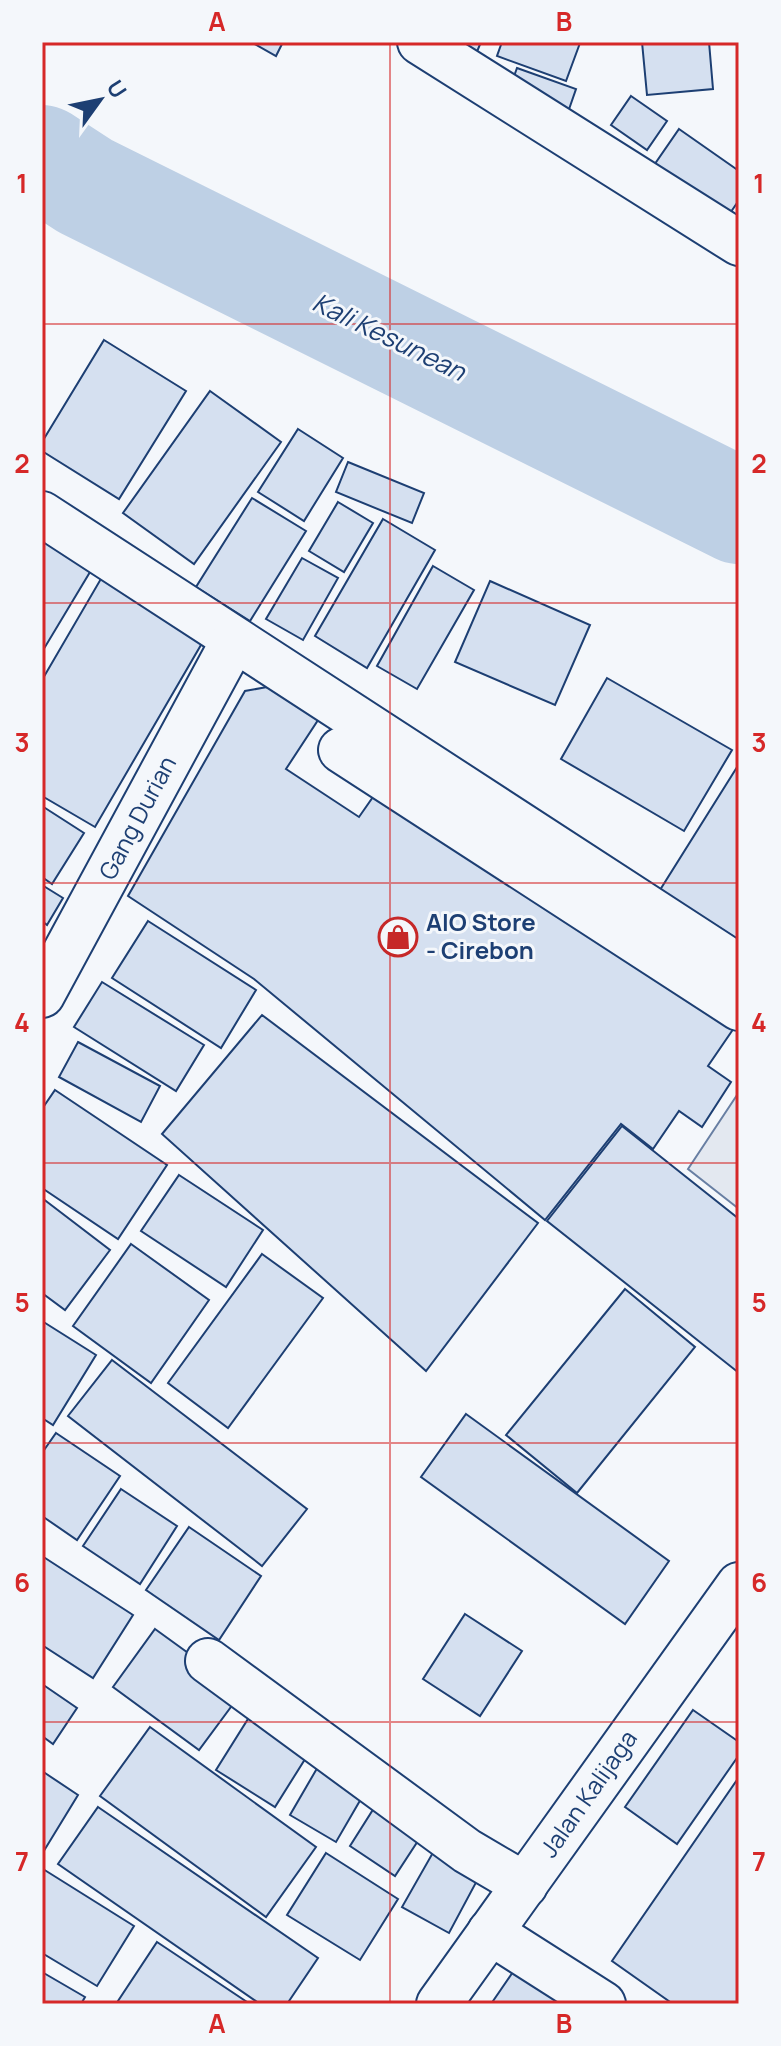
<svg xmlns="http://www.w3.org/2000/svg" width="781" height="2046" font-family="Manrope,sans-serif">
<rect width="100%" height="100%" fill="#f4f7fb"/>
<!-- parking -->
<path fill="#e3e8f0" stroke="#687fa3" stroke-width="2" d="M739,1092V1209L688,1169Z"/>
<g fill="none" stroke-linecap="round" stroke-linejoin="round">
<!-- river -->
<path stroke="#bed0e5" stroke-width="106" d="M42,158L85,186L739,511"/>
</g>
<!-- building -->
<g fill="#d5e0f0" stroke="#1d3f73" stroke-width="2">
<path d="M251,42H283L276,56Z"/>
<path d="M426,42H481L474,59Z"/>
<path d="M502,42H576L580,43L566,81L497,56Z"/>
<path d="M642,42H709L713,89L647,95Z"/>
<path d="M517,68L576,89L567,115L508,93Z"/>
<path d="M631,96L667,121L647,150L611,125Z"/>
<path d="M679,129L739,171V200L724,222L650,171Z"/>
<path d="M104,340L186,391L119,499L42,451V442Z"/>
<path d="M210,391L281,442L194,564L123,513Z"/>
<path d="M298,429L343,458L304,521L258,492Z"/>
<path d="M348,462L424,493L412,523L336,492Z"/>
<path d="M252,498L306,531L250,621L196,587Z"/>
<path d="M338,502L373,523L344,572L309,551Z"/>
<path d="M383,519L435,550L367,668L315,636Z"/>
<path d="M42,536L93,567L42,652Z"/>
<path d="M302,558L338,578L303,640L266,619Z"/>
<path d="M433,566L474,590L417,689L377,666Z"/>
<path d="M102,577L205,638L95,827L42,796V680Z"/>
<path d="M490,581L590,625L555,705L455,662Z"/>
<path d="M607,678L732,750L684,831L561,759Z"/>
<path d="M267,687L320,717L286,769L359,817L380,787L736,1025L708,1066L731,1082L702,1127L679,1111L653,1149L621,1124L545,1220L254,979L128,896L245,691Z"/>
<path d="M739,764V940L660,890Z"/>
<path d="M42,806L84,833L52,884L42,877Z"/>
<path d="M42,885L63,898L47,925L42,921Z"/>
<path d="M148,921L256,990L221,1048L112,978Z"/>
<path d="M102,982L204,1045L176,1091L74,1027Z"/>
<path d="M262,1015L538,1223L426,1371L162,1134Z"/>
<path d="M78,1042L160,1086L141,1122L59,1077Z"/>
<path d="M55,1090L167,1165L118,1239L42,1188V1109Z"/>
<path d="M622,1126L739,1219V1373L547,1221Z"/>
<path d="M179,1175L263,1230L226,1287L141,1231Z"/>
<path d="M42,1198L110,1250L65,1310L42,1293Z"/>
<path d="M131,1244L209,1300L151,1383L73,1326Z"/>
<path d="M262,1254L323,1298L228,1428L168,1383Z"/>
<path d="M625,1289L695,1347L577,1493L506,1435Z"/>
<path d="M42,1321L96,1355L53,1425L42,1418Z"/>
<path d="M112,1360L307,1509L262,1566L68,1416Z"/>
<path d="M466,1414L669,1561L625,1624L421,1477Z"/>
<path d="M56,1433L120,1476L77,1540L42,1516V1453Z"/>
<path d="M121,1489L177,1526L140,1584L83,1546Z"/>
<path d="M189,1527L261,1576L219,1640L146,1590Z"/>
<path d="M42,1556L133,1615L93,1678L42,1645Z"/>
<path d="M465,1614L522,1651L480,1716L423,1679Z"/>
<path d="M155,1629L242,1692L199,1750L113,1687Z"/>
<path d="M42,1684L77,1708L53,1744L42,1736Z"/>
<path d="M693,1710L739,1742V1755L677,1844L625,1807Z"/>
<path d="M253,1711L312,1748L275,1807L216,1770Z"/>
<path d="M150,1727L316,1847L266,1917L100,1796Z"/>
<path d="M323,1758L369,1785L336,1842L290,1815Z"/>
<path d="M42,1771L78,1795L42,1854Z"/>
<path d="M739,1777V2000L737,2004H673L612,1961Z"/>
<path d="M381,1797L427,1827L395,1876L350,1846Z"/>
<path d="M98,1807L318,1958L287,2004H260L58,1864Z"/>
<path d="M435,1849L480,1875L449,1933L402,1907Z"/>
<path d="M326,1853L398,1899L360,1960L287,1915Z"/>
<path d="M43,1869L134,1926L97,1986L42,1953Z"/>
<path d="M157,1942L250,2004H116Z"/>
<path d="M517,1966L571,2004H491Z"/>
<path d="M42,1972L85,1997L81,2004H42Z"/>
</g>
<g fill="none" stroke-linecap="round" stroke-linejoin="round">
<defs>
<g id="minor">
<path d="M420,42L739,243"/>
<path d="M42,514L739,967"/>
<path d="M341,750L739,1008"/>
<path d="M42,995L234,640"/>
<path d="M208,1661L467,1851L525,1885"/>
<path d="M490,1932L603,2004"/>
</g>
<path id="highway" d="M439,2004L739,1585"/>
</defs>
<!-- minor casing -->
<use href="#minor" stroke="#1d3f73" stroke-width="48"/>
<!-- highway casing -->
<use href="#highway" stroke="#1d3f73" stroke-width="48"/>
<!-- minor -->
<use href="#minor" stroke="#f4f7fb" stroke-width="44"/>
<!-- highway -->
<use href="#highway" stroke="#f4f7fb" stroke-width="44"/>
</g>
<!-- grid -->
<path fill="none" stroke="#d62828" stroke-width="2" stroke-opacity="0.55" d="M390,42V2004M42,324H739M42,603H739M42,883H739M42,1163H739M42,1443H739M42,1722H739"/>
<!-- icons -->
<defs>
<symbol id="shop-ring" viewBox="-11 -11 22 22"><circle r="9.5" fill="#f4f7fb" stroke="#c62828" stroke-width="1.5"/><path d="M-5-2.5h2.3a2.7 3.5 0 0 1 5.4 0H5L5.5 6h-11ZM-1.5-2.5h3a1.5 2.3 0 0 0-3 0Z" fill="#c62828"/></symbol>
</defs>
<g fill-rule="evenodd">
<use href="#shop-ring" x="376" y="915" width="44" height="44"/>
</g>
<g text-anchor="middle" stroke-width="6" stroke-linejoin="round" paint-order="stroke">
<!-- street labels -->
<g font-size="24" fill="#1d3f73" stroke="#f4f7fb">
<text transform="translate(138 818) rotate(-62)" y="8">Gang Durian</text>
<text transform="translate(589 1794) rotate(-55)" y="8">Jalan Kalijaga</text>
</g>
<!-- poi labels -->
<g font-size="24" font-weight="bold" fill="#1d3f73" stroke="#f4f7fb" text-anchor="start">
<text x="426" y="931">AIO Store<tspan x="426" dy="28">- Cirebon</tspan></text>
</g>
<!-- water labels -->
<g font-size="26" font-style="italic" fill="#1d3f73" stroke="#f4f7fb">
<text transform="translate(389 337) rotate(26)" y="9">Kali Kesunean</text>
</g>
</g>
<!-- border -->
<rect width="781" height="2046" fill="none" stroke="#f4f7fb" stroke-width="88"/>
<!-- north arrow -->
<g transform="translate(100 100) rotate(57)" stroke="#f4f7fb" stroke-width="6" paint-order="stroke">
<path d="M0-6L14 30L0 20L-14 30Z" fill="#1d3f73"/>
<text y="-12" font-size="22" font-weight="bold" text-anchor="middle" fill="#1d3f73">U</text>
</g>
<rect x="44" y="44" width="693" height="1958" fill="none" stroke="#d62828" stroke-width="3"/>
<g font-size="26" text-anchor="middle" font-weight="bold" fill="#d62828">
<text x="217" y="31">A</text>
<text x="564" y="31">B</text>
<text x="22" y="193">1</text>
<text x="759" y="193">1</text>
<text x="22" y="473">2</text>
<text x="759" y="473">2</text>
<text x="22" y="752">3</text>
<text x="759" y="752">3</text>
<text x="22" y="1032">4</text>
<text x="759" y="1032">4</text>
<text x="22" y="1312">5</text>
<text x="759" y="1312">5</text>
<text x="22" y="1592">6</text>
<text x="759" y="1592">6</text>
<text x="22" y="1871">7</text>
<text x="759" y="1871">7</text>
<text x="217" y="2033">A</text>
<text x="564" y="2033">B</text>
</g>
</svg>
